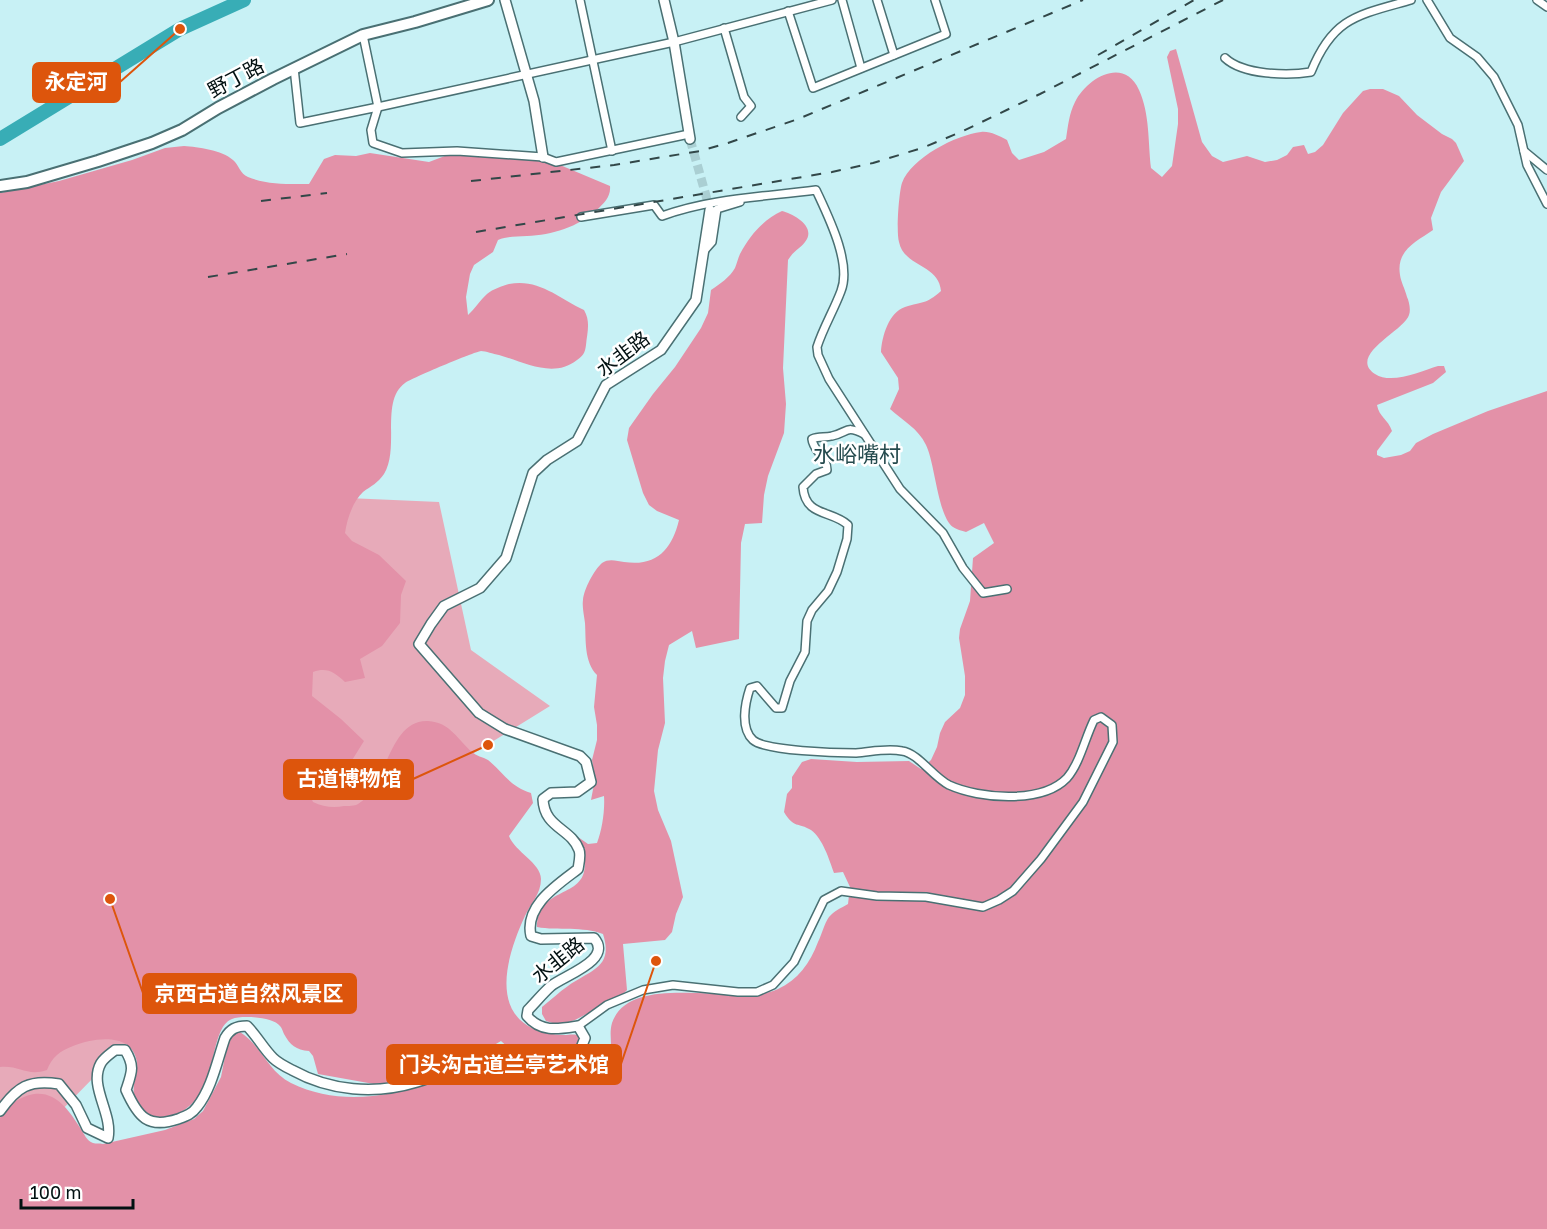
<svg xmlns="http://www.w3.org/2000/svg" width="1547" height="1229" font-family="'Golos Text','Noto Sans SC',sans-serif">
<rect width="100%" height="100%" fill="#c8f1f5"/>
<!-- green -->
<path fill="#e7aab9" d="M302,496L439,502L471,650L550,706L382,810L191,978L5,1168L0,1170V726Z"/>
<!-- forest -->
<g fill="#e391a8">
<path d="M1176,49L1202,142L1212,156L1223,162L1247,156L1265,162L1277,160L1287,155L1293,147L1304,145L1308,154L1315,152L1323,145L1343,113L1363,91L1370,89H1383L1399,96L1417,115L1442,134L1452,139L1456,143L1464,161L1441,192L1431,218L1433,230C1416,242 1396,250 1400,275C1401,282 1405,289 1407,297C1409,301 1411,310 1409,315C1404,331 1347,355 1375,374C1392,385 1421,371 1438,366H1444L1446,372L1433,383L1377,405C1379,417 1388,419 1392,431L1377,451V455L1384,458L1401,455L1410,451L1416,443L1433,434L1488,411L1547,391V1229H0V1118C9,1105 18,1097 34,1094C57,1091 70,1112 81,1129C84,1134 87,1141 93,1143C96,1144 99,1143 103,1144L165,1130L194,1119L203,1111L221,1077L228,1041L232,1035L240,1032C261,1045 268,1072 291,1083C336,1105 384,1098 430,1083C445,1079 461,1069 478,1070C504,1072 538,1085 564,1078C575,1075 581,1061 593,1056C598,1054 605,1055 611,1055C612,1044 609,1033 612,1023C631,969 740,1008 778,989C798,980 810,963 818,942C822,934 824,924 829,917C834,911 841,908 848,904L850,887L843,872L834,873C829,859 823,839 811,830C798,822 794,829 784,812L787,794L792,788V777L802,762L811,759L857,762L909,761L921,769L931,760L937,747L940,733L945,722L960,708L965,695V676L959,638L960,629L970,601L973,558L994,543L984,523L966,532C962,531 956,529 953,527C938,517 935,463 926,445C918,428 903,421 890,409L899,389L898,378L881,352C882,336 889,312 905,307C923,301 925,305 941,291C939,264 904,267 899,242C896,232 899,192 902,183C911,158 956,135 981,132C990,131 999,136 1007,140L1012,153L1019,160L1044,152L1066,139C1068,126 1069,114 1075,102C1087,78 1124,56 1139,90C1150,114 1148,143 1151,168L1162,177L1172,166L1178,124V109L1167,57L1170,51Z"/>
<path d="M184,146C198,147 222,150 233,160C239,165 240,174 248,177C267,185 289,184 309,184L324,159L335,155L356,156L370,153L429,162L450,154L527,159L560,165L610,186C611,197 604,203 597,210C578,227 552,235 527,236C516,237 508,236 498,240L493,252L474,265L470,274L466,297L468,315C475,309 480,300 487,294C493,289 502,286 509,284C538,278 559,298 584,310C591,322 587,333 586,345C585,353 583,356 577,360C553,379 524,362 499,355C493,354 486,351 481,351C474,352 412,378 405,383C380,401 400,448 384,474C378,483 371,486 363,492C353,501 347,519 345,533L352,541L379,555L406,581L401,595L400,623L382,646L360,659L365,678L345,682C334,672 327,667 313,672L312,696L341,719L364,741L341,778L317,780L310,784L309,793L313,802C323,807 334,808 344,806C348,806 355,806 358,804C387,788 388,719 428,721C450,722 458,740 472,752C476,756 483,757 488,760C504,773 509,786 531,793L533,803L509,836C515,852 541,863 541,879C541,894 531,903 525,916C510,948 489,1007 532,1028C542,1032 553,1035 564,1035C569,1035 572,1034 577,1035L581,1039C561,1070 558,1068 523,1073L518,1069C517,1055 511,1050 501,1041L479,1054L452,1063L437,1058L431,1059L405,1078L394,1082L374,1084L318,1074L313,1056L309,1051C296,1050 290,1045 284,1034C283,1032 282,1028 280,1026C273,1017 242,1015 232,1019C208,1028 220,1091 181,1112C173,1116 164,1120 155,1118C147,1115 136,1103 134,1095C132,1084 138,1074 137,1063C133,1031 93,1038 73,1046C60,1051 52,1057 47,1070C27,1077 20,1065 0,1067V193L59,181L132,160L165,148Z"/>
<path d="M782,211C794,214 817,227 805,242C800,249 794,250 788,260L783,368L786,404L784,433L768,476L764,495L762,523L745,524L741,543L739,639L696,648L692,631L669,645L665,661L663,678L665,723L658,750L654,791L658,810L671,841L683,897L676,914L672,932L665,940L623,944L627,990L621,996L575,1020L559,1025L546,1021L542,1014V1007C551,1000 559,992 568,986C590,970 614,968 603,934C583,926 558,931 537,927C538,877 606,907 578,837L588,844L597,843C602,830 605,811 604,796L591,800L595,779L592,760L597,740V725L594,707L597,675C584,662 586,640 585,623C584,615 582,607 583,600C584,589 594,570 602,563C609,558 617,561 624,562C657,567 672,549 679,520L657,511L649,505L643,493L627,440L629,428L653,394L675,367L701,328L708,313L711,290C720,284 730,277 735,268C737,263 738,258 740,254C750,235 763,220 782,211Z"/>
</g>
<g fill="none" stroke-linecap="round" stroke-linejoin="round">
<!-- river -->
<path stroke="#38adb6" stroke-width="14" d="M0,139L180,29L244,0"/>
<!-- tertiary-tunnel -->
<path stroke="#aacfd3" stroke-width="9" stroke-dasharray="9 4.5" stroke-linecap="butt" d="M690,139L710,210"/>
<defs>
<g id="minor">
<path d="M580,0L612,151"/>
<path d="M842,0L861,68"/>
<path d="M877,0L894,55"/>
<path d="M1427,0L1450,38L1477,57L1494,77L1518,125L1527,165L1547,204"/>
<path d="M1537,0L1547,7"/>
<path d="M788,11L813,88L946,34L935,0"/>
<path d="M724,28L744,97L751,106L741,117"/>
<path d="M363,35L378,107L674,42L832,0"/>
<path d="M1225,58C1243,75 1288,76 1311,72C1333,17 1358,15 1411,0"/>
<path d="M294,68L300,123L378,107L371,130L373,143L402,153L457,151L543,157L556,162L689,134"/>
<path d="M1524,151L1547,170"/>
<path d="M581,217L654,205L662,216C711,198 764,197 816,190C828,216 852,263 841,291C834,310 823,328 817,347L818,355L829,379L900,489L943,533L963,568L983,593L1007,589"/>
<path d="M704,251L712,242L717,209L740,202"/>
<path d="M578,1026L607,1005L643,990L673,985L738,992H757L773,985L794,962L824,900L841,891L877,896L926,897L983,907L999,900L1013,891L1041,859L1083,802L1113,742L1112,725L1101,717L1094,720C1085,738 1080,763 1067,778C1042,804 980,799 949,785C933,777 918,753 902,751C886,748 871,752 856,753C838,753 765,751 753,740C740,728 745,703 750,688L757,686L776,708H782L790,681L805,652L807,621L812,610L828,591L837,572L847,539L848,525C832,510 805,517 803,487L816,474L827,470C827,457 813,451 812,439C819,436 825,438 832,436C849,432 845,425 864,434"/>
</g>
<g id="tertiary">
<path d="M505,0L534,101L543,157"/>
<path d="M664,0L674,42L690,139"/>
<path d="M0,1111C17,1087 29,1079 59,1084L76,1105L87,1128L108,1138C113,1113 88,1086 101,1063C104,1058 110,1054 115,1050H125C135,1066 132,1072 126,1090C138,1117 148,1129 178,1119C186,1116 192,1114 197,1107C212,1088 217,1061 225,1038C230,1029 236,1026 247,1026C257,1036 263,1048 273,1058C278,1063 286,1067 292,1070C330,1091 375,1095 417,1082C444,1074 467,1060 495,1054L527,1075L557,1074L573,1060L581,1048L585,1038L578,1026C559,1029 541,1033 527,1016L528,1010C535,1003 543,993 551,986C565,975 613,960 594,938L541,939L531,936C524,906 557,885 578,869C579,863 581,855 579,850C571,828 544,828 543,799L551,793L577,792L591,782L586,762L580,756L505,729L479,713L419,644L431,624L444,606L480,588L506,558L533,473L547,460L577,441L606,385L661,350L696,300L710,210"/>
</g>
<path id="secondary" d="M0,186L27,182L98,161L152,143L182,130L218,108L273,79L363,35L415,22L488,0"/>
</defs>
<!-- minor casing -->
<use href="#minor" stroke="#4a7073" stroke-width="10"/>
<!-- tertiary casing -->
<use href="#tertiary" stroke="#4a7073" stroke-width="12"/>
<!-- secondary casing -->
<use href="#secondary" stroke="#4a7073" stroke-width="14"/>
<!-- minor -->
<use href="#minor" stroke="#fff" stroke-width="7"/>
<!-- tertiary -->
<use href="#tertiary" stroke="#fff" stroke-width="9"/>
<!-- secondary -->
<use href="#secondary" stroke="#fff" stroke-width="10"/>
<!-- rail -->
<g stroke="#324748" stroke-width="2" stroke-dasharray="10 10" stroke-linecap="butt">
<path d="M1098,55L1194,0"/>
<path d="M471,181L614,165L700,151L728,143L798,119L1083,0"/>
<path d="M261,201L327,193"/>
<path d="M476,232L832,172L873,163L922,148L961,132L1040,94L1223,0"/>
<path d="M208,277L347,254"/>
</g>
</g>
<g text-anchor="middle" stroke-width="5" stroke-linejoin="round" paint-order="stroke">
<!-- street labels -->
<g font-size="20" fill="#031112" stroke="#fff">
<text transform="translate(236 78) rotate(-28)" y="7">野丁路</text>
<text transform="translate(623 354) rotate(-37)" y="7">水韭路</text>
<text transform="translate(558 960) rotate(-39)" y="7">水韭路</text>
</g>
<!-- quarter labels -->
<g font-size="22" fill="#244a4d" stroke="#fff">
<text x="857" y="462">水峪嘴村</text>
</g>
</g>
<!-- callouts -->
<path fill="none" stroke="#dd550c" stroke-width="2" d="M180 29L120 82M488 745L413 779M110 899L143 993M656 961L621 1064"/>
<g fill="#dd550c" stroke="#fff" stroke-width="2">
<circle cx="180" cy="29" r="6"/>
<circle cx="488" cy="745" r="6"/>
<circle cx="110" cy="899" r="6"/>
<circle cx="656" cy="961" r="6"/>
</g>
<g fill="#dd550c" stroke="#dd550c" stroke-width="2">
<rect x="33" y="63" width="87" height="39" rx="6"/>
<rect x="284" y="760" width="129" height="39" rx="6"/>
<rect x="143" y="974" width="213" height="39" rx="6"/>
<rect x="387" y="1045" width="234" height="39" rx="6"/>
</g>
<g font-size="21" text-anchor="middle" font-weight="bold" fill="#fff">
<text x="76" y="89">永定河</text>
<text x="349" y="786">古道博物馆</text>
<text x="249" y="1001">京西古道自然风景区</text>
<text x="504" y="1072">门头沟古道兰亭艺术馆</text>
</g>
<!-- scale -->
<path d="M21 1199v9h112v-9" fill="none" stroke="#031112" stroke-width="3"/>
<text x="30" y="1199" font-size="18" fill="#031112" stroke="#ffffff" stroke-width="4.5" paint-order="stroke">100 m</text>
</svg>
